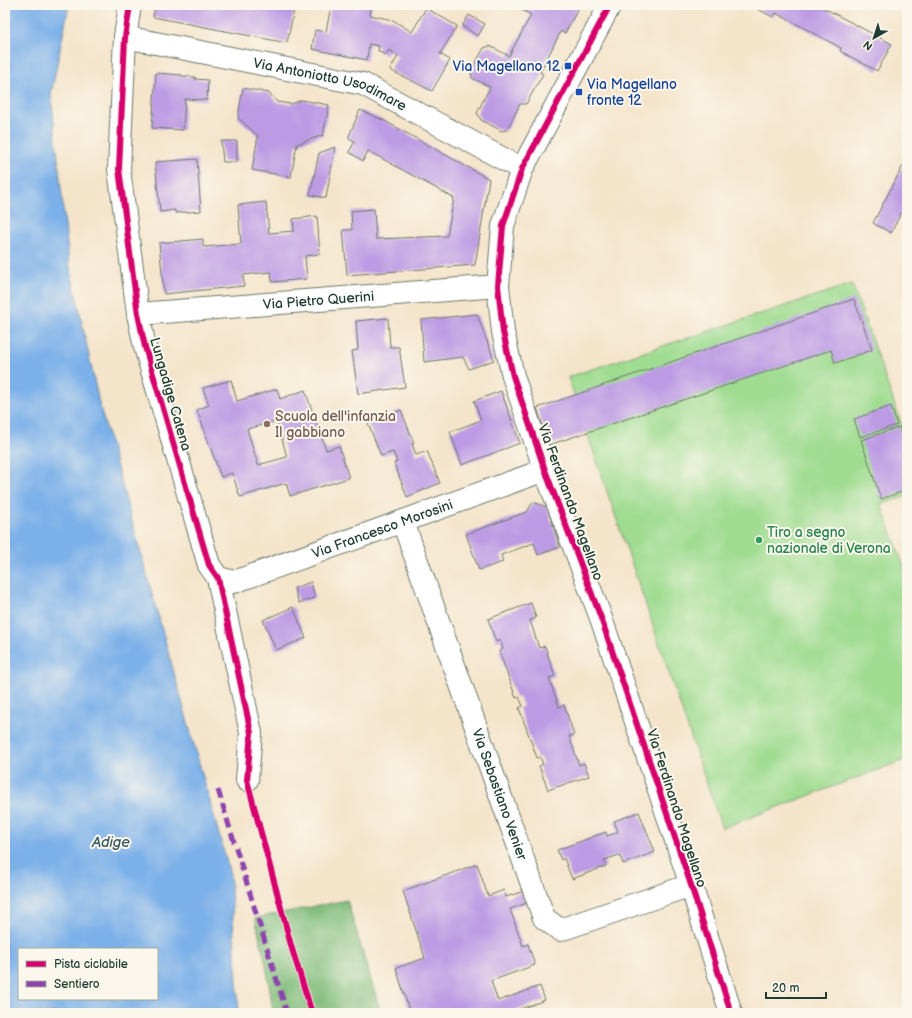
<svg xmlns="http://www.w3.org/2000/svg" width="912" height="1018" font-family="'Balsamiq Sans',sans-serif">
<rect width="100%" height="100%" fill="#fbf7ec"/>
<filter id="ink" filterUnits="userSpaceOnUse"><feTurbulence type="fractalNoise" baseFrequency=".025" numOctaves="2"/><feDisplacementMap in="SourceGraphic" scale="8" xChannelSelector="R" yChannelSelector="G"/><feConvolveMatrix kernelMatrix="1 2 1 2 8 2 1 2 1" color-interpolation-filters="sRGB"/></filter>
<filter id="wash" filterUnits="userSpaceOnUse"><feTurbulence type="fractalNoise" baseFrequency=".012" numOctaves="4" result="noise"/><feDisplacementMap in="SourceGraphic" scale="16" xChannelSelector="R" yChannelSelector="G"/><feGaussianBlur stdDeviation="0.9" result="paint"/><feColorMatrix in="noise" values="0 0 0 0 0 0 0 0 0 0 0 0 0 0 0 0 0 1.4 0 .05"/><feComposite in="paint" operator="in"/></filter>
<g filter="url(#wash)">
<rect width="100%" height="100%" fill="#f4e4ca"/>
<!-- green -->
<path fill="#9fdc90" stroke="#5f8c62" d="M852,284L907,440V496L881,504L907,575V759L722,828L568,377Z"/>
<!-- forest -->
<path fill="#7fbc7a" stroke="#4f7c57" d="M347,900L381,1013H273L266,965L255,918Z"/>
<!-- water -->
<path fill="#7cb0e9" stroke="#4e768e" fill-rule="evenodd" d="M5,5H69L51,94L69,262L99,403L230,874L239,1013H5ZM19,949H157V999H19Z"/>
<g id="blocks">
<!-- building -->
<g fill="#bd9be4" fill-rule="evenodd">
<path d="M155,5H295L287,43L153,17Z"/>
<path d="M331,5H372L370,15L393,20L412,32L426,8L457,26L440,54L450,60L432,91L390,70L398,56L389,50L386,55L378,51L379,46L369,44L367,60L312,49L315,30L326,32Z"/>
<path d="M513,5H580L565,33L561,31L540,72L543,74L526,104H520L507,130L502,131L481,120L477,113L490,87L472,78L471,71L484,48L490,46L509,56L531,15Z"/>
<path d="M750,5H818L892,44L877,71L840,51L841,48L776,13L773,17Z"/>
<path d="M469,15L485,24L478,36L462,26Z"/>
<path d="M156,73L182,75V76L195,77V79L208,80L207,100L185,99L183,130L152,128Z"/>
<path d="M243,88L269,93L277,102L291,104L302,100L329,105L323,135L297,144L291,177L252,170L258,136L238,118Z"/>
<path d="M360,110L383,120L489,179L475,265L347,275L343,230H352L351,211L374,209L376,239L447,236L454,198L368,151L363,161L349,152L355,141L348,138Z"/>
<path d="M221,141H237V162H223Z"/>
<path d="M335,147L326,198L310,195L319,153Z"/>
<path d="M907,158V201L891,233L873,223Z"/>
<path d="M197,159L201,211L175,213V210L160,212L155,162Z"/>
<path d="M266,202L269,233L294,231L293,219L317,216L320,254L305,256L307,279L272,282L271,272L243,275L244,286L164,294L159,243L203,239V247L241,244L238,205Z"/>
<path d="M854,299L872,350L835,363L831,350L549,445L537,408Z"/>
<path d="M477,314L494,360L469,369L463,357L424,362L421,320Z"/>
<path d="M388,318L390,347H399L405,387L358,394L352,351L358,350L356,321Z"/>
<path d="M231,380L237,401L277,389L280,399L305,390L326,450L339,446L349,478L290,496L286,483L240,497L232,473L221,477L197,410L209,405L203,388ZM277,421L287,457L258,465L247,429Z"/>
<path d="M501,391L520,443L462,465L450,432L481,420L474,401Z"/>
<path d="M891,406L897,425L860,437L854,419Z"/>
<path d="M401,410L414,443H412L416,455L427,451L440,483L407,497L394,463L397,462L393,452L381,456L368,423Z"/>
<path d="M899,427L907,450V490L881,499L861,440Z"/>
<path d="M533,502L547,507L560,547L538,555L534,543L501,555L503,562L479,570L466,534L527,512Z"/>
<path d="M311,582L315,598L299,603L294,588Z"/>
<path d="M531,603L536,618L530,620L539,648L545,646L555,676L549,678L559,707L564,705L574,735L569,736L579,765L584,763L589,776L548,790L539,766L543,764L540,757L537,758L519,708L523,706L519,697L516,698L499,651L503,649L500,640L496,642L488,619Z"/>
<path d="M293,607L306,638L276,650L263,620Z"/>
<path d="M639,812L655,852L623,864L620,855L604,860L606,866L572,879L564,858L561,860L557,850L606,832L607,836L618,832L614,821Z"/>
<path d="M477,864L488,896L504,890L506,897L527,890L530,902L510,909L523,946L528,944L535,965L491,981L498,1001L540,986L545,1000L512,1012V1013H410L396,968L425,958L403,891Z"/>
</g>
</g>
</g>
<g filter="url(#ink)">
<use href="#blocks" fill-opacity="0" stroke="#6a7768" stroke-width="1"/>
<g fill="none" stroke-linecap="round" stroke-linejoin="round">
<defs>
<g id="minor">
<path d="M130,5L125,37L119,169L138,314L145,347L209,565L218,578L251,733L247,780"/>
<path d="M610,5L522,169L503,226L498,286L503,332L513,376L545,470L601,618L691,885L731,1013"/>
<path id="s1" d="M125,37L363,84L522,169"/>
<path id="s2" d="M138,314L498,286"/>
<path id="s3" d="M403,522L544,918L560,930L691,885"/>
<path id="s4" d="M218,578L234,582L545,470"/>
</g>
</defs>
<!-- minor casing -->
<use href="#minor" stroke="#6a7768" stroke-width="24"/>
<!-- minor -->
<use href="#minor" stroke="#fff" stroke-width="22"/>
<!-- quiet -->
<path stroke="#8e44ad" stroke-width="5" stroke-dasharray="10 5" stroke-linecap="butt" d="M218,790L287,1013"/>
<defs>
<g id="cycleway">
<path d="M130,5L125,37L119,169L138,314L145,347L209,565L218,578L251,733L247,780L292,949L312,1013"/>
<path d="M610,5L522,169L503,226L498,286L503,332L513,376L545,470L601,618L691,885L731,1013"/>
</g>
</defs>
<!-- cycleway casing -->
<use href="#cycleway" stroke="#fbf7ec" stroke-width="8"/>
<!-- cycleway -->
<use href="#cycleway" stroke="#d6006c" stroke-width="6"/>
</g>
</g>
<!-- markers -->
<g fill="#1a4fb4" stroke="#fbf7ec" stroke-width="1.5">
<rect x="564" y="62" width="8" height="8" rx="2"/>
<rect x="575" y="88" width="8" height="8" rx="2"/>
</g>
<circle fill="#8d6e63" stroke="#fbf7ec" stroke-width="1.5" cx="267" cy="424" r="4"/>
<circle fill="#2e9e5b" stroke="#fbf7ec" stroke-width="1.5" cx="759" cy="540" r="4"/>
<g text-anchor="middle" stroke-width="4" stroke-linejoin="round" paint-order="stroke">
<!-- transit labels -->
<g font-size="14" fill="#164399" stroke="#fbf7ec" text-anchor="end">
<text x="560" y="71">Via Magellano 12</text>
<text x="587" y="89" text-anchor="start">Via Magellano<tspan x="587" dy="16">fronte 12</tspan></text>
</g>
<!-- street labels -->
<g font-size="14" fill="#1f3d34" stroke="#fbf7ec">
<text dy="5" stroke="none"><textPath href="#s1" startOffset="211">Via Antoniotto Usodimare</textPath></text>
<text dy="5" stroke="none"><textPath href="#s2" startOffset="181">Via Pietro Querini</textPath></text>
<text transform="translate(171 394) rotate(74)" y="5">Lungadige Catena</text>
<text transform="translate(571 502) rotate(70)" y="5">Via Ferdinando Magellano</text>
<text dy="5" stroke="none"><textPath href="#s4" startOffset="174">Via Francesco Morosini</textPath></text>
<text dy="5" stroke="none"><textPath href="#s3" startOffset="289">Via Sebastiano Venier</textPath></text>
<text transform="translate(677 808) rotate(72)" y="5">Via Ferdinando Magellano</text>
</g>
<!-- education labels -->
<g font-size="14" fill="#785e54" stroke="#fbf7ec" text-anchor="start">
<text x="275" y="421">Scuola dell'infanzia<tspan x="275" dy="16">Il gabbiano</tspan></text>
</g>
<!-- leisure labels -->
<g font-size="14" fill="#27864d" stroke="#fbf7ec" text-anchor="start">
<text x="767" y="537">Tiro a segno<tspan x="767" dy="16">nazionale di Verona</tspan></text>
</g>
<!-- water labels -->
<g font-size="15" font-style="italic" fill="#365a61" stroke="#fbf7ec">
<text x="111" y="847">Adige</text>
</g>
</g>
<!-- margin -->
<rect width="912" height="1018" fill="none" stroke="#fbf7ec" stroke-width="20"/>
<!-- legend -->
<rect x="18" y="948" width="140" height="52" fill="#fbf7ec" stroke="#a3ada2"/>
<rect x="26" y="961" width="20" height="6" fill="#d6006c" stroke="#a3ada2"/>
<text x="54" y="968" font-size="12" fill="#1f3d34">Pista ciclabile</text>
<rect x="26" y="981" width="20" height="6" fill="#8e44ad" stroke="#a3ada2"/>
<text x="54" y="988" font-size="12" fill="#1f3d34">Sentiero</text>
<!-- north arrow -->
<g transform="translate(874 38) rotate(219)" stroke="#fbf7ec" stroke-width="3" paint-order="stroke">
<path d="M0-3L7 15L0 10L-7 15Z" fill="#1f3d34"/>
<text y="-6" font-size="11" font-weight="bold" text-anchor="middle" fill="#1f3d34">N</text>
</g>
<!-- scale -->
<path d="M766 992v6h60v-6" fill="none" stroke="#1f3d34" stroke-width="2"/>
<text x="772" y="992" font-size="12" fill="#1f3d34" stroke="#fbf7ec" stroke-width="3" paint-order="stroke">20 m</text>
</svg>
